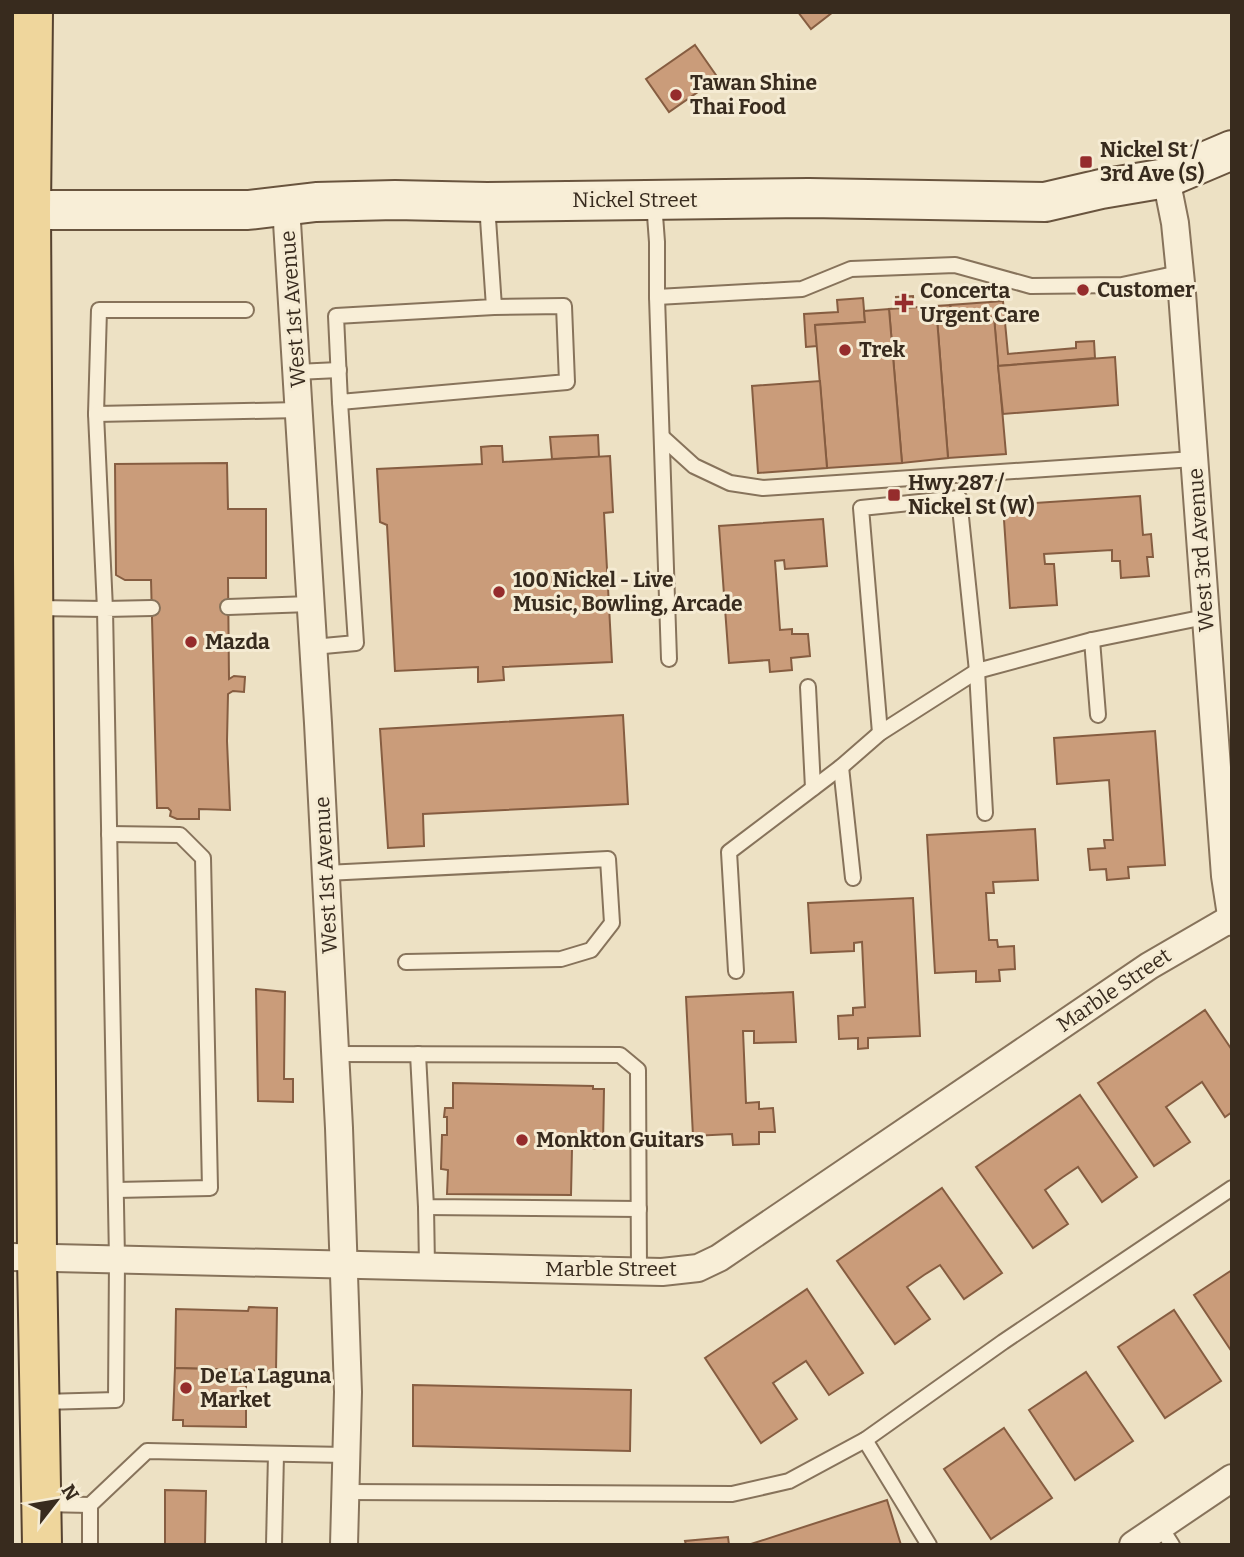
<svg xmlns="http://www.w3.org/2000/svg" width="1244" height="1557" font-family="Bitter,serif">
<rect width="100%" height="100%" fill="#ede1c4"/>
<!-- building -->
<g fill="#ca9c7a" stroke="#865d41" stroke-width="2">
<path d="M798,12H833L811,29Z"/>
<path d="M695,45L718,78L669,112L646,79Z"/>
<path d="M913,296L914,308L897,309L896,297Z"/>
<path d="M863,298L865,322L815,325L817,346L806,347L804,314L838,312L837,300Z"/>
<path d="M1003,301L1008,354L1076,348V342L1094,341L1095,358L998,366L994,317L988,318V312L952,315L950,305Z"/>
<path d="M950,305L952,315L988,312V318L994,317L1006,454L948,458L936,306Z"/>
<path d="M936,306L948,458L902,463L889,309Z"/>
<path d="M889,309L902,463L827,468L815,325L865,322L864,311Z"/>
<path d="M1115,357L1118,405L1003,414L998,366Z"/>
<path d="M820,381L827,468L758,473L752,386Z"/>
<path d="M598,435L599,457L552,459L550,437Z"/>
<path d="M492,446H502L503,462L610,456L613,512L604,513L612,662L503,667L504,680L478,682V667L395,671L387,525L380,522L377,469L482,464L481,447Z"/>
<path d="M227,463L228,509H266V578H228L229,679L234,676L245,677L244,692L233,691L228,694L227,741L230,810L199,809V819H177L170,816L171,811L168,808H157L151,580H125L116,575L115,464Z"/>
<path d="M1140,496L1143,535L1151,534L1153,557H1147L1149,576L1121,578L1120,561H1112V550L1044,554L1045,564H1054L1057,605L1010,608L1003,505Z"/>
<path d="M823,519L827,566L785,569L784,560L775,561L780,630L792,629V634H808L810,656L791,658L792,670L770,672L769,660L729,663L719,526Z"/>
<path d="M623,715L628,804L423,814L424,846L388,848L380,729Z"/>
<path d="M1155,731L1165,865L1128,867L1129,878L1107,880L1106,869L1090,870L1088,849L1105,848L1104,840H1113L1109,780L1057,784L1054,738Z"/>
<path d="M1035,829L1038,880L993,882L994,893H986L989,940H997L998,947L1014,946L1015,969L999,970L1000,981L976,982V971L935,973L927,835Z"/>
<path d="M913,898L920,1036L868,1038V1048L858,1049V1038L839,1039L838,1016L853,1015V1008L865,1007L862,942L854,943V951L811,953L808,903Z"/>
<path d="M256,989L285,992L284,1079H293V1102L258,1101Z"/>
<path d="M793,992L796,1042L754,1043V1031H743L746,1103L759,1102V1109L773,1108L775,1132H759V1144L733,1145L732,1134L693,1136L686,997Z"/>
<path d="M1205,1010L1232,1050V1112L1225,1117L1202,1082L1166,1107L1190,1142L1154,1166L1098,1083Z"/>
<path d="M453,1083L593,1086V1089H604L603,1145H596V1149H572L571,1195L447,1194L448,1170L441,1169L442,1135H447V1117H444L445,1108H453Z"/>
<path d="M1080,1095L1137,1177L1102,1202L1078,1167L1063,1177L1045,1190L1068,1224L1033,1248L976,1167Z"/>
<path d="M942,1188L1002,1273L964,1299L940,1265L924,1275L907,1287L930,1319L895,1344L837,1261Z"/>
<path d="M1232,1270V1352L1194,1295Z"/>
<path d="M807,1289L863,1373L829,1395L806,1361L773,1383L797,1419L761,1443L705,1358Z"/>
<path d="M249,1307L277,1308L276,1371L175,1368L176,1309L248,1311Z"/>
<path d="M1174,1310L1221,1381L1165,1418L1118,1347Z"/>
<path d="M175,1368L246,1370V1427L183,1426V1420H173Z"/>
<path d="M1086,1372L1133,1441L1075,1480L1029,1410Z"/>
<path d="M413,1385L631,1390L630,1451L413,1446Z"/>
<path d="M1004,1428L1052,1498L991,1539L944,1469Z"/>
<path d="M165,1490L206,1491L205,1545H165Z"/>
<path d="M887,1500L901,1545H751V1544Z"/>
<path d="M728,1537L729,1545H686L685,1541Z"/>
</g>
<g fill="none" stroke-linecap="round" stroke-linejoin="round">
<defs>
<g id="lane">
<path d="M654,202L657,242V297L802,289L851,269L955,265L1031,286L1122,285L1179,273"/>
<path d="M487,204L494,307L564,306L567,382L340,402L336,316L494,307"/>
<path d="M657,297L669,659"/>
<path d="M246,310H99L96,414L299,410"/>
<path d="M296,372L339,370"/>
<path d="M662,437L694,466L730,483L763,488L1194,459"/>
<path d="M228,607L310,604"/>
<path d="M36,608L105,609L96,414"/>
<path d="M1092,640L1098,715"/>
<path d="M313,647L356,643L340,402"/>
<path d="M808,687L813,788"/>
<path d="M880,733L861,508L959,498L977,671L985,813"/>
<path d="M841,767L853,878"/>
<path d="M109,834L180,835L203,858L210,1188L116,1190"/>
<path d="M326,873L608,859L612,923L591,950L561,959L406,962"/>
<path d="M736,971L729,852L841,767L880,733L977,671L1092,640L1205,617"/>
<path d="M335,1054L620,1055L638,1070L639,1271"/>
<path d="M418,1054L426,1207L639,1209"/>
<path d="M426,1207L427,1266"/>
<path d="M42,1402L116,1400L117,1259L105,609L152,608"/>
<path d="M865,1440L929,1545"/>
<path d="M345,1492L732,1494L789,1481L865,1440L1003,1342L1232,1188"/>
<path d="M43,1504L90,1505"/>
<path d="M1160,1526L1172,1545"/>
<path d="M90,1545V1505L147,1451L346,1455"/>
<path d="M274,1545L276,1454"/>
</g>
<g id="street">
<path d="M1166,178L1175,223L1182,293L1225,876L1232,922"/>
<path d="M286,206L318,723L339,1128L348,1392L344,1545"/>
<path d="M12,1257L662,1272L698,1268L719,1258L1149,966L1230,919"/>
<path d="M1133,1545L1232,1478"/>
</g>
<path id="secondary" d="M12,206L31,210H248L316,202L395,200L487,202L809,198L1045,202L1101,189L1166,178L1232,150"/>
<path id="primary" d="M33,12L31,210L37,1257L42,1545"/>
</defs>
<!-- lane casing -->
<use href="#lane" stroke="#87735b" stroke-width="18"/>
<!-- street casing -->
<use href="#street" stroke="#87735b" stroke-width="30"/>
<!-- secondary casing -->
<use href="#secondary" stroke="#69543e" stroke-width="42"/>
<!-- primary casing -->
<use href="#primary" stroke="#55412f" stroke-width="42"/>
<!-- lane -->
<use href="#lane" stroke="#f8eed7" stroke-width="14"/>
<!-- street -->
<use href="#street" stroke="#f8eed7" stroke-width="26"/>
<!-- secondary -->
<use href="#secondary" stroke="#f8eed7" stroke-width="38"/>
<!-- primary -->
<use href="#primary" stroke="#efd69c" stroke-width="38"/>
</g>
<!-- markers -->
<g fill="#952c2c" stroke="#f5ebd3" stroke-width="2.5">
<circle cx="676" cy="95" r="7"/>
<rect x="1079" y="155" width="14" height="14" rx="3.5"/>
<circle cx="1083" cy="290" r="7"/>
<path d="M900.5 292.5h7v7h7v7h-7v7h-7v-7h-7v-7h7z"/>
<circle cx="845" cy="350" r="7"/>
<rect x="887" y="488" width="14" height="14" rx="3.5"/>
<circle cx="499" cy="592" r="7"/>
<circle cx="191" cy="642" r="7"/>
<circle cx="522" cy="1140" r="7"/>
<circle cx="186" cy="1388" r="7"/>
</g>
<g text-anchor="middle" stroke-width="6" stroke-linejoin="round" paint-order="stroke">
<!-- poi labels -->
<g font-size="21" font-weight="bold" fill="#382b1e" stroke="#f5ebd3" text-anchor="start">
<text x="690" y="90">Tawan Shine<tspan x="690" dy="24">Thai Food</tspan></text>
<text x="1100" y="157">Nickel St /<tspan x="1100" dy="24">3rd Ave (S)</tspan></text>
<text x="1097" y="297">Customer</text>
<text x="920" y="298">Concerta<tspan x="920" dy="24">Urgent Care</tspan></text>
<text x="859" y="357">Trek</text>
<text x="908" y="490">Hwy 287 /<tspan x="908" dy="24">Nickel St (W)</tspan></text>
<text x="513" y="587">100 Nickel - Live<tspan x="513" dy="24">Music, Bowling, Arcade</tspan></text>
<text x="205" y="649">Mazda</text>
<text x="536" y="1147">Monkton Guitars</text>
<text x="200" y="1383">De La Laguna<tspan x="200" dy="24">Market</tspan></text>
</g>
<!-- street labels -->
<g font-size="21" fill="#382b1e" stroke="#f5ebd3">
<text x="635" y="207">Nickel Street</text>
<text transform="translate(293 309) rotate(-94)" y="7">West 1st Avenue</text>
<text transform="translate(1201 550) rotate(-94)" y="7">West 3rd Avenue</text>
<text transform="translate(326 875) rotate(-93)" y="7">West 1st Avenue</text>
<text transform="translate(1114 990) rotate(-34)" y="7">Marble Street</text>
<text x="611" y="1276">Marble Street</text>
</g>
</g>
<!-- border -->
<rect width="1244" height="1557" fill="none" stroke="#382b1e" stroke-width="28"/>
<!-- north arrow -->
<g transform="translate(56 1501) rotate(59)" stroke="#f5ebd3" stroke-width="5" paint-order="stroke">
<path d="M0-5L12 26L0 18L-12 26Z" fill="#382b1e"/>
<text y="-10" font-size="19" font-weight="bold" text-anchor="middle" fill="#382b1e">N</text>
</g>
</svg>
